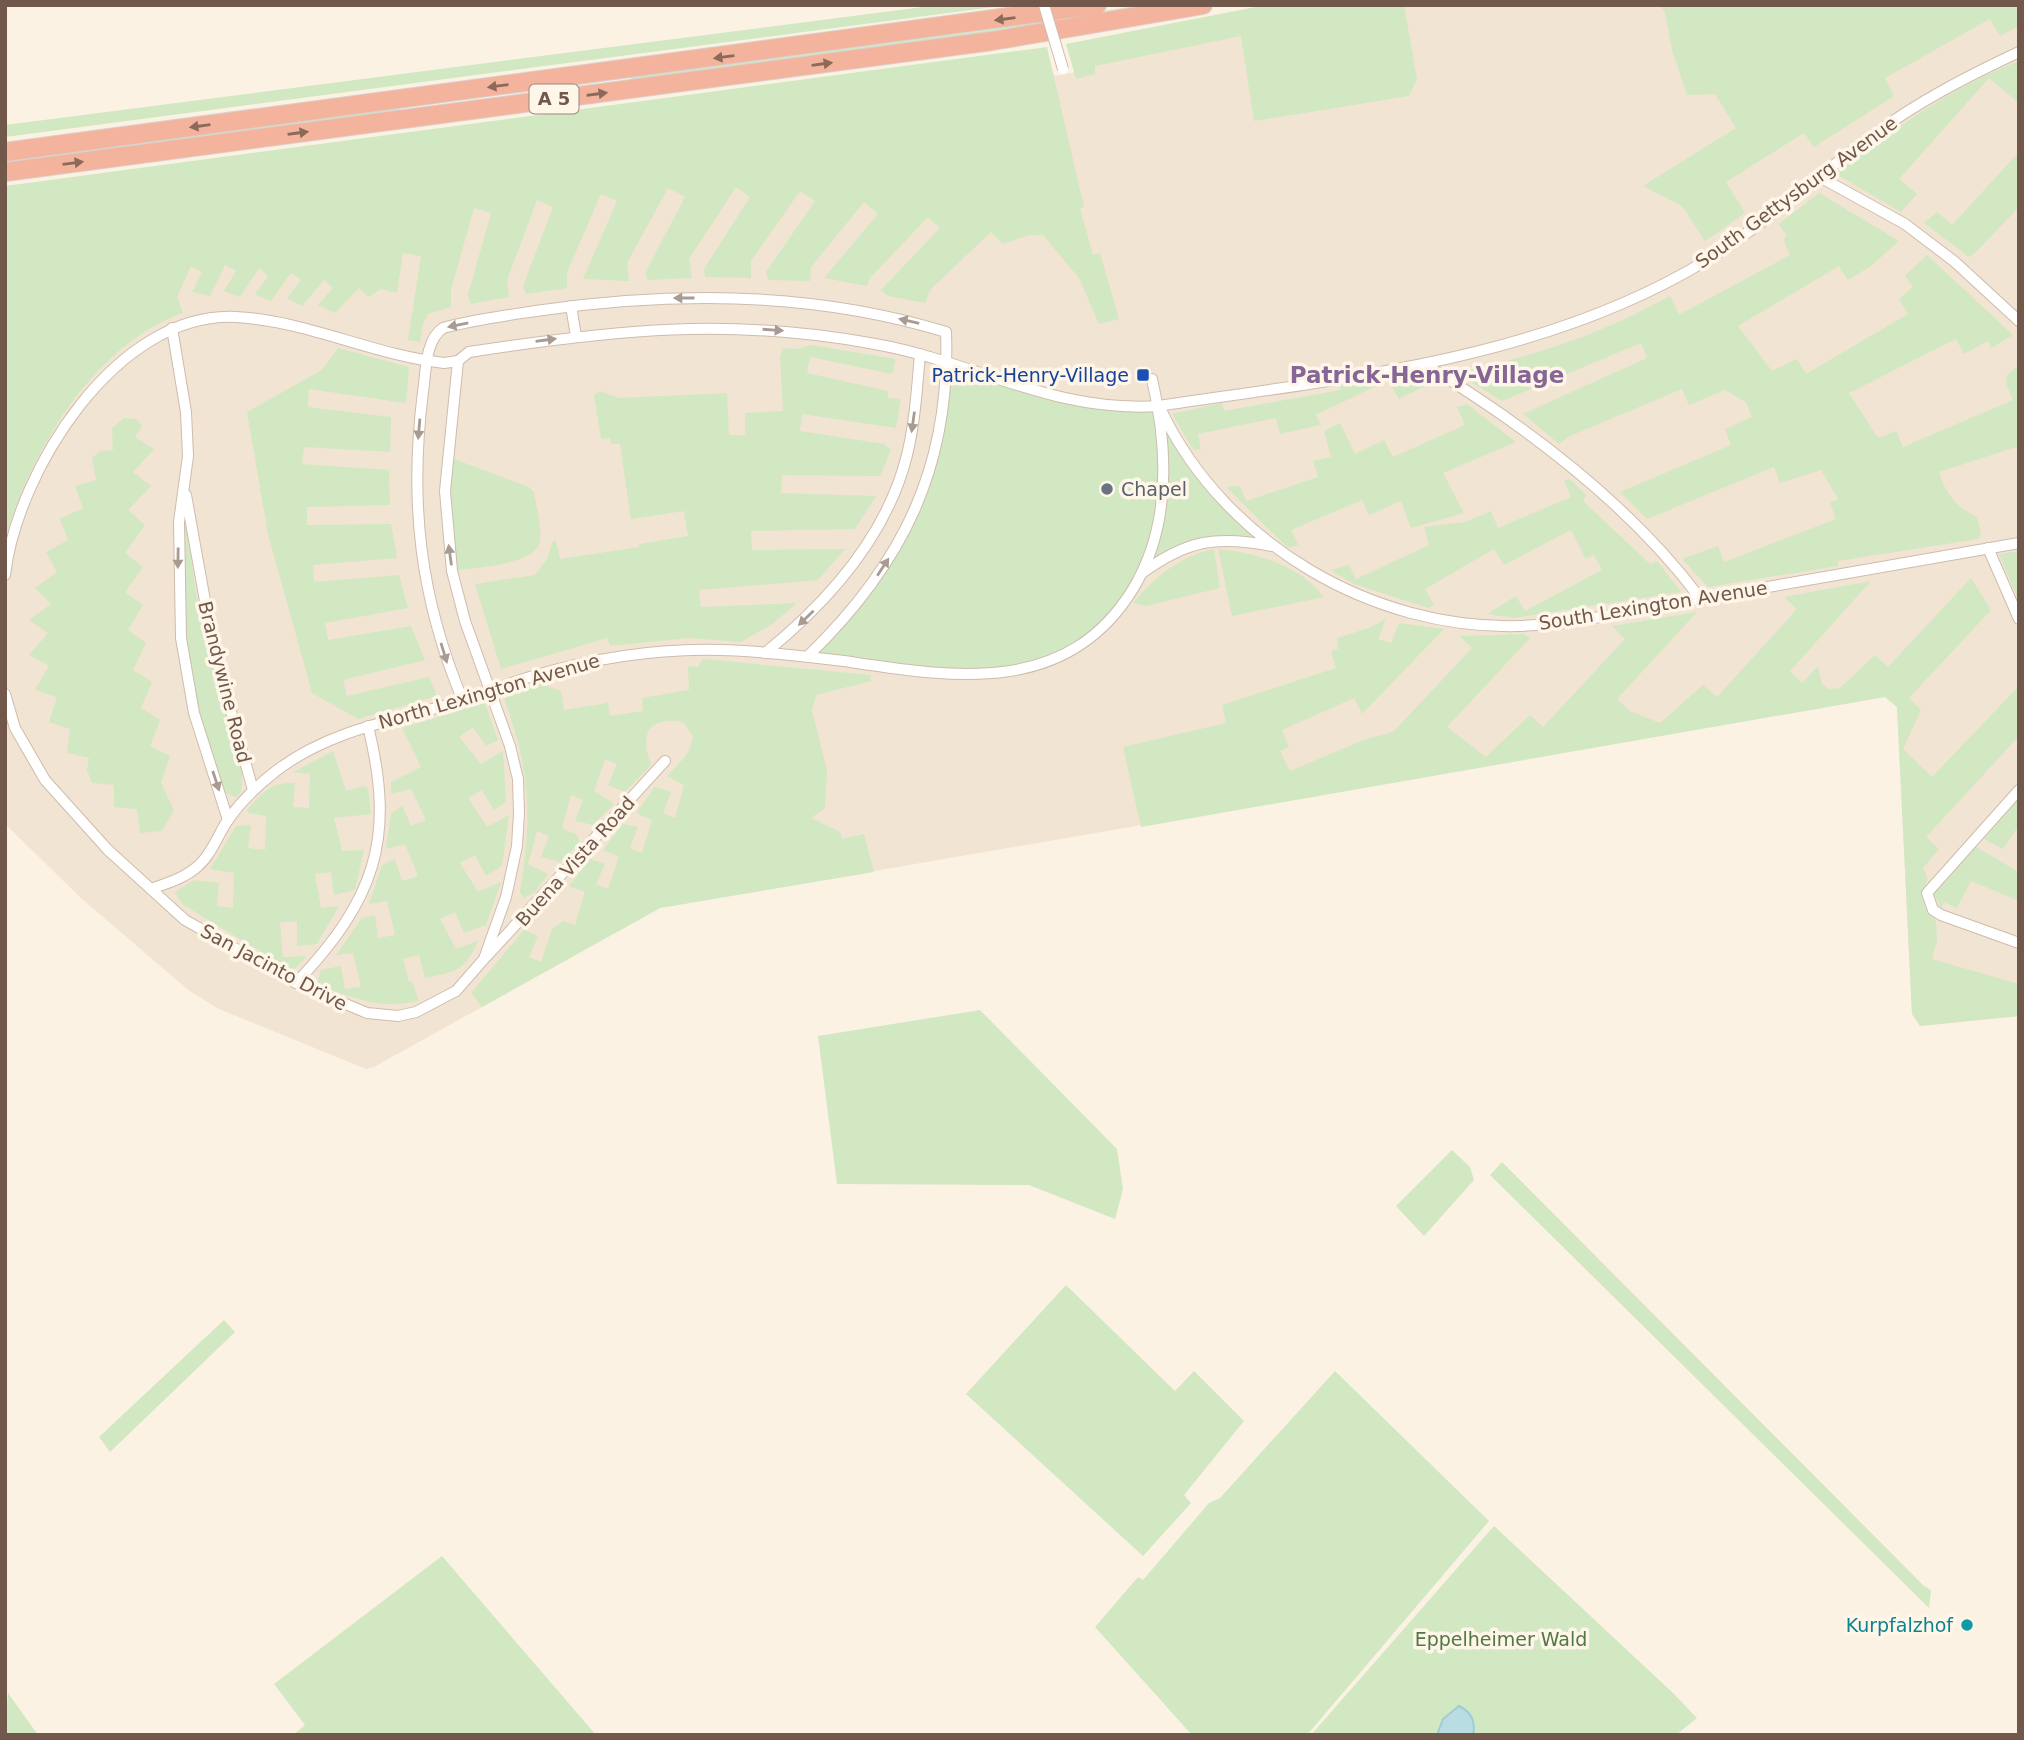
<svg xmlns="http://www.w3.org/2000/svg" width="2024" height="1740" font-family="'DejaVu Sans',sans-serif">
<rect width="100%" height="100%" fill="#fbf2e3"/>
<!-- residential -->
<path fill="#f2e4d2" d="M1313,5H2019V1016L1920,1026L1912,1014L1897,707L1885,697L660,908L374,1067L366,1069L219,1009L188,990L82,899L5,824V191L1047,65L1055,76L1081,71L1095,47Z"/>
<!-- green -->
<g fill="#d1e8c2">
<path d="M938,5H1009L5,137V125Z"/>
<path d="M1141,5H1159L1008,31L630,81L631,77L987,30Z"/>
<path d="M1266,5H1404L1417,79L1409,96L1254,121L1241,36L1095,66V74L1076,79L1066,44Z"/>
<path d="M1659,5H2019V26L2000,36L1990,19L1885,78L1894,96L1814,147L1804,133L1726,182L1745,213L1705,241L1682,206L1643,186L1736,128L1715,94L1687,95L1672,50L1665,12Z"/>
<path d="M1047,47L1084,207L1080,209L1093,255L1100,253L1119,319L1099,324L1079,278L1043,235H1029L1003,244L991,232L930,290L925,303L888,296L881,290L940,228L928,217L870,278L867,286L824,278L878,214L864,202L811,267L810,281L768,280L766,272L815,201L800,191L751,261V278L705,277L704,269L750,197L736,187L689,259L692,278L648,280L645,273L685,197L668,188L627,263L629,281L583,279L617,201L601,194L567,272V288L526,294L523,286L553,207L537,200L507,280L509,297L471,304L468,295L491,213L474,208L451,290V307L428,314L423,324L420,342L408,340L421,256L403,253L397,293L381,289L368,297L359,288L335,313L318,305L333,288L324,280L302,306L287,298L301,280L291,273L271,301L255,294L268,276L259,268L240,297L224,291L236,271L225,265L210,296L192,292L202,272L191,266L177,297L183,313C93,345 31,451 5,539V186Z"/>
<path d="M2019,61V103L1989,78L1899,179L1917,194L1901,212L1836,174C1892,130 1952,87 2019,61Z"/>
<path d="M399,108L400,112L5,164V160Z"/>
<path d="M2019,152V207L1975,253L1969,257L1924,223L1937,212L1952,225Z"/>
<path d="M1819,193L1899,241L1871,266L1848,280L1839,266L1738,326L1772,371L1797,359L1806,374L1908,314L1899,299L1913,287L1905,276L1927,255L2013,335L1991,348L1988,341L1964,354L1956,339L1849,393L1878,438L1896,431L1903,447L2013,400L2006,384L2007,375L2019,365V446L1939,472C1945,493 1957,508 1977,517L1981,534L1978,539L1838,561V566L1708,587L1682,559L1718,546L1724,562L1836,519L1830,503L1838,499L1821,470L1780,483L1774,467L1647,519L1620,492L1731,445L1725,429L1752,417L1746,402L1725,390L1689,405L1682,389L1570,436L1559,444L1523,414L1647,358L1641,343L1502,401L1456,373C1533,357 1602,334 1670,296L1679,314L1686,311L1790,255L1783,239L1787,236L1779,224Z"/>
<path d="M812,345L896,359L892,374L810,357L807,373L888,391V398L901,399L896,428L802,414L800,431L884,444L891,450L880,476L782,475L781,493L876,496L855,529L751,531L752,550L845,549L818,580L699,590L701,607L797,603L772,624L741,642L688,638L610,646L607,638L501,669L475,584L535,575L547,559L553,541H556L560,559L639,547V544L688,536L684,511L631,519L620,444H611L610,438L601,439L594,395L600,391L619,398L727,393L729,435H745V413L783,411L780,357L783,348L796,349Z"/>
<path d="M338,348L409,367L406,403L309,389L308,407L391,417L390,452L304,447L302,464L389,470L390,505L307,507V525L391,524L397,558L313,565L314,582L399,575L408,608L325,623L328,640L411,626L425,660L343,680L347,696L429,677L437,696L358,719L312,693L268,534L247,412L322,370Z"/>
<path d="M947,361L1039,393L1158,406L1200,473L1275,547L1217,539L1154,565L1126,599L1065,655L980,675L808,656L874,581L925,488Z"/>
<path d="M1417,372L1431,383L1399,399L1388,380L1316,415L1321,425L1280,434L1276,418L1198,434L1201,450L1193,449L1172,414L1222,403L1224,411L1340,390L1341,383Z"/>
<path d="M1467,404L1516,442L1443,473L1464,513L1411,528L1401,501L1369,515L1362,500L1291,530L1298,545L1288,548L1226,487L1240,486L1246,501L1318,477L1313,461L1331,457L1324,431L1340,423L1355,454L1384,440L1393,457L1465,425L1457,407Z"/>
<path d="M124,418L136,419L142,426L135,437L154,449L133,472L151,486L128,510L145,525L125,553L143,567L125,592L143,605L128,630L146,643L133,670L152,682L141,708L160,720L150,746L170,756L161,783L174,810L162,831L140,833L137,809L114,807V785L92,783L87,770L89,758L67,753L70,729L49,722L57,697L35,690L49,666L29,655L48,633L29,620L51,604L35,588L57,572L46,552L68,540L60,519L83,508L75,486L96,480L92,458L100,451L113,450L112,428Z"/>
<path d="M446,456L529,487L534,492C536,507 542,526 540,541C537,565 472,568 452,571Z"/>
<path d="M1570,479L1586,495L1583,501L1650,564L1657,561L1681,592L1515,618L1487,614L1516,596L1525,611L1602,570L1594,555L1586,559L1571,530L1504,565L1494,549L1425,589L1434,605L1428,608L1354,584L1330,570L1349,565L1356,579L1429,545L1424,527L1465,522L1491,511L1498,528L1571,497L1564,480Z"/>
<path d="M186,511C191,567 199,623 215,677C226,714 247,753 241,792L236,797L223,792L198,710L186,640L183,579Z"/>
<path d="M1214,549L1220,588L1146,606L1133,603C1155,577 1180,556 1214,549Z"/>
<path d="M1218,549C1257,553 1299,565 1324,597L1232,616Z"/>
<path d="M2019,551V602L1999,554Z"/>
<path d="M1971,578L1991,610L1909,698L1921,710L1903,749L1932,777L2019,686V736L1926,837L1939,849L1923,868L1928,879C1918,898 1922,906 1936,921L1937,941L1932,959L2019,984V1016L1920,1026L1912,1014L1897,707L1885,697L1141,827L1123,747L1226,723L1222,705L1336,668L1331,651L1338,649L1337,638L1369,628L1386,619L1378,639L1391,643L1399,623L1444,629L1362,714L1354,698L1282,730L1289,747L1280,751L1290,771L1366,739L1393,732L1472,648L1459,636L1524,634L1530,638L1447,727L1486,757L1530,715L1543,727L1625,639L1612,626L1697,612L1617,699L1630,711L1660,723L1703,685L1717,697L1797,609L1784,597L1871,581L1790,671L1802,683L1818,666L1822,684L1829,689L1840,688L1875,655L1888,667Z"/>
<path d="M702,659L871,675V681L816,695L812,711L827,771L825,808L811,818L840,832L842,839L864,834L874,872L660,908L482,1007L471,993L524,930L538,936L529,957L541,962L552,929L563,921L575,925L585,892L569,886L590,859L605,864L596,884L608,889L619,857L603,850L623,824L638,827L630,848L642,853L652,820L636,813L655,787L671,792L663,813L675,818L684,785L667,776C679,763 691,754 693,736L683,722C649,716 639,734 651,765L625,792L608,785L617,764L605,759L594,791L614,804L593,825L575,821L583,800L571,795L562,828L577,835L580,842L561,862L541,857L549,836L537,831L528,864L548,874L535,892L524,898L520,892C532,817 531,771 504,699L540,684L561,691L564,710L608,703L610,716L643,711L642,698L689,690L688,666L698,667Z"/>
<path d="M485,703L498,740L486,746L473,727L459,737L481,764L503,751L506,802L494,810L482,790L468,798L487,827L509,815L502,866L486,876L475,855L460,863L478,892L501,882L486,925L464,933L455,912L440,919L456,949L478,941C464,972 457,971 425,978L419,955L403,959L409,982L412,981L419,1001C380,1009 360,1000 323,987L317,983L321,970L341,966L345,989L361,987L353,953L336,955L362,918L375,915L378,938L395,935L387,901L369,904L382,865L395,859L402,881L418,876L405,844L386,849L391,814L402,805L411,826L426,820L411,789L391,794V782L421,767L402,728Z"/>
<path d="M333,751L346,791L363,786L368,788L371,814L334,818L342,851L364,850L355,890L334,895L331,872L315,874L321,908L339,906L317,944L297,946V922H280L283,957L307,956L294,969H289L182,904L175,892L194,880L219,883L217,906L233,908L234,873L210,869L236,826L251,825L248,848L265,850L266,816L248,813L247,810C263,792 271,782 295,783L293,807L309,808L310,774L293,772Z"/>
<path d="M2019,799V825L2003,849L1984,839Z"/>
<path d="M1976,847L2019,872V901L1971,881L1957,908L1944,902L1941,909L1934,894Z"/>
<path d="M980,1010L1117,1149L1123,1189L1115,1219L1029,1185L837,1184L818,1036Z"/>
<path d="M1452,1150L1470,1167L1474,1180L1424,1236L1396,1206Z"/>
<path d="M1502,1162L1924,1586L1931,1590L1929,1608L1490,1175Z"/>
<path d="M1066,1285L1175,1391L1194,1371L1244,1421L1184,1495L1191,1503L1143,1556L966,1394Z"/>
<path d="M224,1320L235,1332L110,1452L99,1437Z"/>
<path d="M1335,1371L1489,1521L1307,1735H1192L1095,1627L1138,1577L1143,1580L1209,1503L1220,1498Z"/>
<path d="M1494,1526L1673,1693L1697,1718L1676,1735H1471L1474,1731L1443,1719L1437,1735H1311Z"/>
<path d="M442,1556L596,1735H293L305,1725L274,1684Z"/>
<path d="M8,1693L38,1735H5Z"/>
</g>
<!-- water -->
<path fill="#b9dde3" stroke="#9fccd5" stroke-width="2" d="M1459,1706C1471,1712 1474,1719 1474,1731L1471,1735H1437L1443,1719Z"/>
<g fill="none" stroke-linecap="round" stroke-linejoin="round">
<defs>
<g id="street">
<path d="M1818,176L1905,224L1955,262L2019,321"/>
<path d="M571,306L576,336"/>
<path d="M172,328L186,412L188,456L179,522L181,638L194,713L228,820"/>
<path d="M1424,364C1526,426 1628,502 1700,598"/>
<path d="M1162,412C1226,544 1373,630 1519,626C1587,623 1655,606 1722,595C1821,578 1920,560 2019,543"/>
<path d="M186,495L214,651L253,790"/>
<path d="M1988,548L2019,619"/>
<path d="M1142,573C1187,540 1217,535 1272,546"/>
<path d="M5,575C17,471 117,311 236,317C308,321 373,355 444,363L458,361L469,352C613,330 730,317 875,344C976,362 1053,413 1158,406C1345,378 1543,360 1707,260C1765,224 1817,176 1872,136C1917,102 1968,76 2019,52"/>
<path d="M765,653C828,602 887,536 907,455C915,422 917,388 920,354"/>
<path d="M5,694L15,728L45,780L108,850L185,920L296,983L367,1013L398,1016L416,1012L456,991L484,959L506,897L517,846L519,813L518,779L510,746L465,621L452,571L445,491L458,361"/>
<path d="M463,701C420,598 409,503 423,392C426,372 425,340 443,328C476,319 510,315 543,310C677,291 816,292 946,332C951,466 903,564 808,656"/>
<path d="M2019,790L1927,893L1933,910L1941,915L2019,943"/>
<path d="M151,889C167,883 185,878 198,866C211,855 217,837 226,823C239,803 258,785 276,771C329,730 396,720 458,702C484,695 508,683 533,676C595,658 655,648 720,650C761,651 803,656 844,661C951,677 1066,698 1133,589C1171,526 1168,448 1152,379"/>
<path d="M487,956L665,761"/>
<path d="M296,983C375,899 396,840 368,726"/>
</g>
<g id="highway">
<path d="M5,152L1097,5"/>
<path d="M5,172L992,41L1203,5"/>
</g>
</defs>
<!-- street casing -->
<use href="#street" stroke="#cebcad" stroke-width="12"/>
<!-- highway casing -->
<use href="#highway" stroke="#d8d0cc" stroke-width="20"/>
<!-- street -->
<use href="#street" stroke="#fff" stroke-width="10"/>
<!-- highway -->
<use href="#highway" stroke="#f3b39c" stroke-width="18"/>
<defs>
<path id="street-bridge" d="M1044,5L1063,69"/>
</defs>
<!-- street-bridge casing -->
<use href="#street-bridge" stroke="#cebcad" stroke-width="12" stroke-linecap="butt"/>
<!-- street-bridge -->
<use href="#street-bridge" stroke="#fff" stroke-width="10"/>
</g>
<!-- one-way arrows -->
<defs><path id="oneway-solid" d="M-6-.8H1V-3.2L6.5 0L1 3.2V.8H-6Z" transform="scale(1.75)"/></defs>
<g fill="#8c6a5a">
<use href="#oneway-solid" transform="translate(1005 19) rotate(172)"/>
<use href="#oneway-solid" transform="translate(724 57) rotate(173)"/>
<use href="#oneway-solid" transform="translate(822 64) rotate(-8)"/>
<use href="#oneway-solid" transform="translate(498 86) rotate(173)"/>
<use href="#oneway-solid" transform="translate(597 94) rotate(-8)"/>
<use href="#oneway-solid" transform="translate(200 126) rotate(172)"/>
<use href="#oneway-solid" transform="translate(298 133) rotate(-8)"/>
<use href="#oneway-solid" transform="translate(73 163) rotate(-7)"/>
</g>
<g fill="#aa9b92">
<use href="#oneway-solid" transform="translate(684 298) rotate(180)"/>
<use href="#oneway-solid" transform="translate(909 321) rotate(-167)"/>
<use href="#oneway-solid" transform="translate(458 325) rotate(169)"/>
<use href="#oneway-solid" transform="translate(773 330) rotate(4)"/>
<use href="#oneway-solid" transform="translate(546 340) rotate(-8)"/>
<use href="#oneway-solid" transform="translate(913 422) rotate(98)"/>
<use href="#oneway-solid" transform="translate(419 429) rotate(95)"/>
<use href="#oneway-solid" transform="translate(450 555) rotate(-98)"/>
<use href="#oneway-solid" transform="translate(178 558) rotate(91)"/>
<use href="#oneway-solid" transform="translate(883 567) rotate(-57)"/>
<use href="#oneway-solid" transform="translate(806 618) rotate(136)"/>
<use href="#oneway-solid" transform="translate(444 653) rotate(73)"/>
<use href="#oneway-solid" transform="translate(216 781) rotate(72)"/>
</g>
<!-- markers -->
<rect fill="#1a4fb4" stroke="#fef6e9" stroke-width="2.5" x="1136" y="368" width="14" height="14" rx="3.5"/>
<circle fill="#6b7280" stroke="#fef6e9" stroke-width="2.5" cx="1107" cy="489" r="7"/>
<circle fill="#0f9aa8" stroke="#fef6e9" stroke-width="2.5" cx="1967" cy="1625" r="7"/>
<g text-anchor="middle" stroke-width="7" stroke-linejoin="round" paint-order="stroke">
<!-- shield labels -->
<rect fill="#fef6e9" stroke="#9c877a" stroke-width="2" x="529.5" y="84.5" width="49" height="29" rx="5"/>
<g font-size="18" font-weight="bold" fill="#72584a">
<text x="554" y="105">A 5</text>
</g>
<!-- street labels -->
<g font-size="19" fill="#72584a" stroke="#fef6e9">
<text transform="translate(1796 192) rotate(-36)" y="7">South Gettysburg Avenue</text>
<text transform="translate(1653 605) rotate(-9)" y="7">South Lexington Avenue</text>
<text transform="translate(225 682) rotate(76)" y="7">Brandywine Road</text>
<text transform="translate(489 691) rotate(-16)" y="7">North Lexington Avenue</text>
<text transform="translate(575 861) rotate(-48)" y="7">Buena Vista Road</text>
<text transform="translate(274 967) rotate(28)" y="7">San Jacinto Drive</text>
</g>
<!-- transit labels -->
<g font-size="19" fill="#164399" stroke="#fef6e9" text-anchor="end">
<text x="1129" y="382">Patrick-Henry-Village</text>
</g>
<!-- worship labels -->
<g font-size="19" fill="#5b616d" stroke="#fef6e9" text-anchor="start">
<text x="1121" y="496">Chapel</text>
</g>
<!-- culture labels -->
<g font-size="19" fill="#0d838f" stroke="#fef6e9" text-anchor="end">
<text x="1953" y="1632">Kurpfalzhof</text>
</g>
<!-- park labels -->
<g font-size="19" fill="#537843" stroke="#fef6e9">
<text x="1501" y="1646">Eppelheimer Wald</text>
</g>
<!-- quarter labels -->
<g font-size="23" font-weight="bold" fill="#856695" stroke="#fef6e9">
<text x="1427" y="383">Patrick-Henry-Village</text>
</g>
</g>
<!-- border -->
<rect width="2024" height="1740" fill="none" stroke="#72584a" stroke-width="14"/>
</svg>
